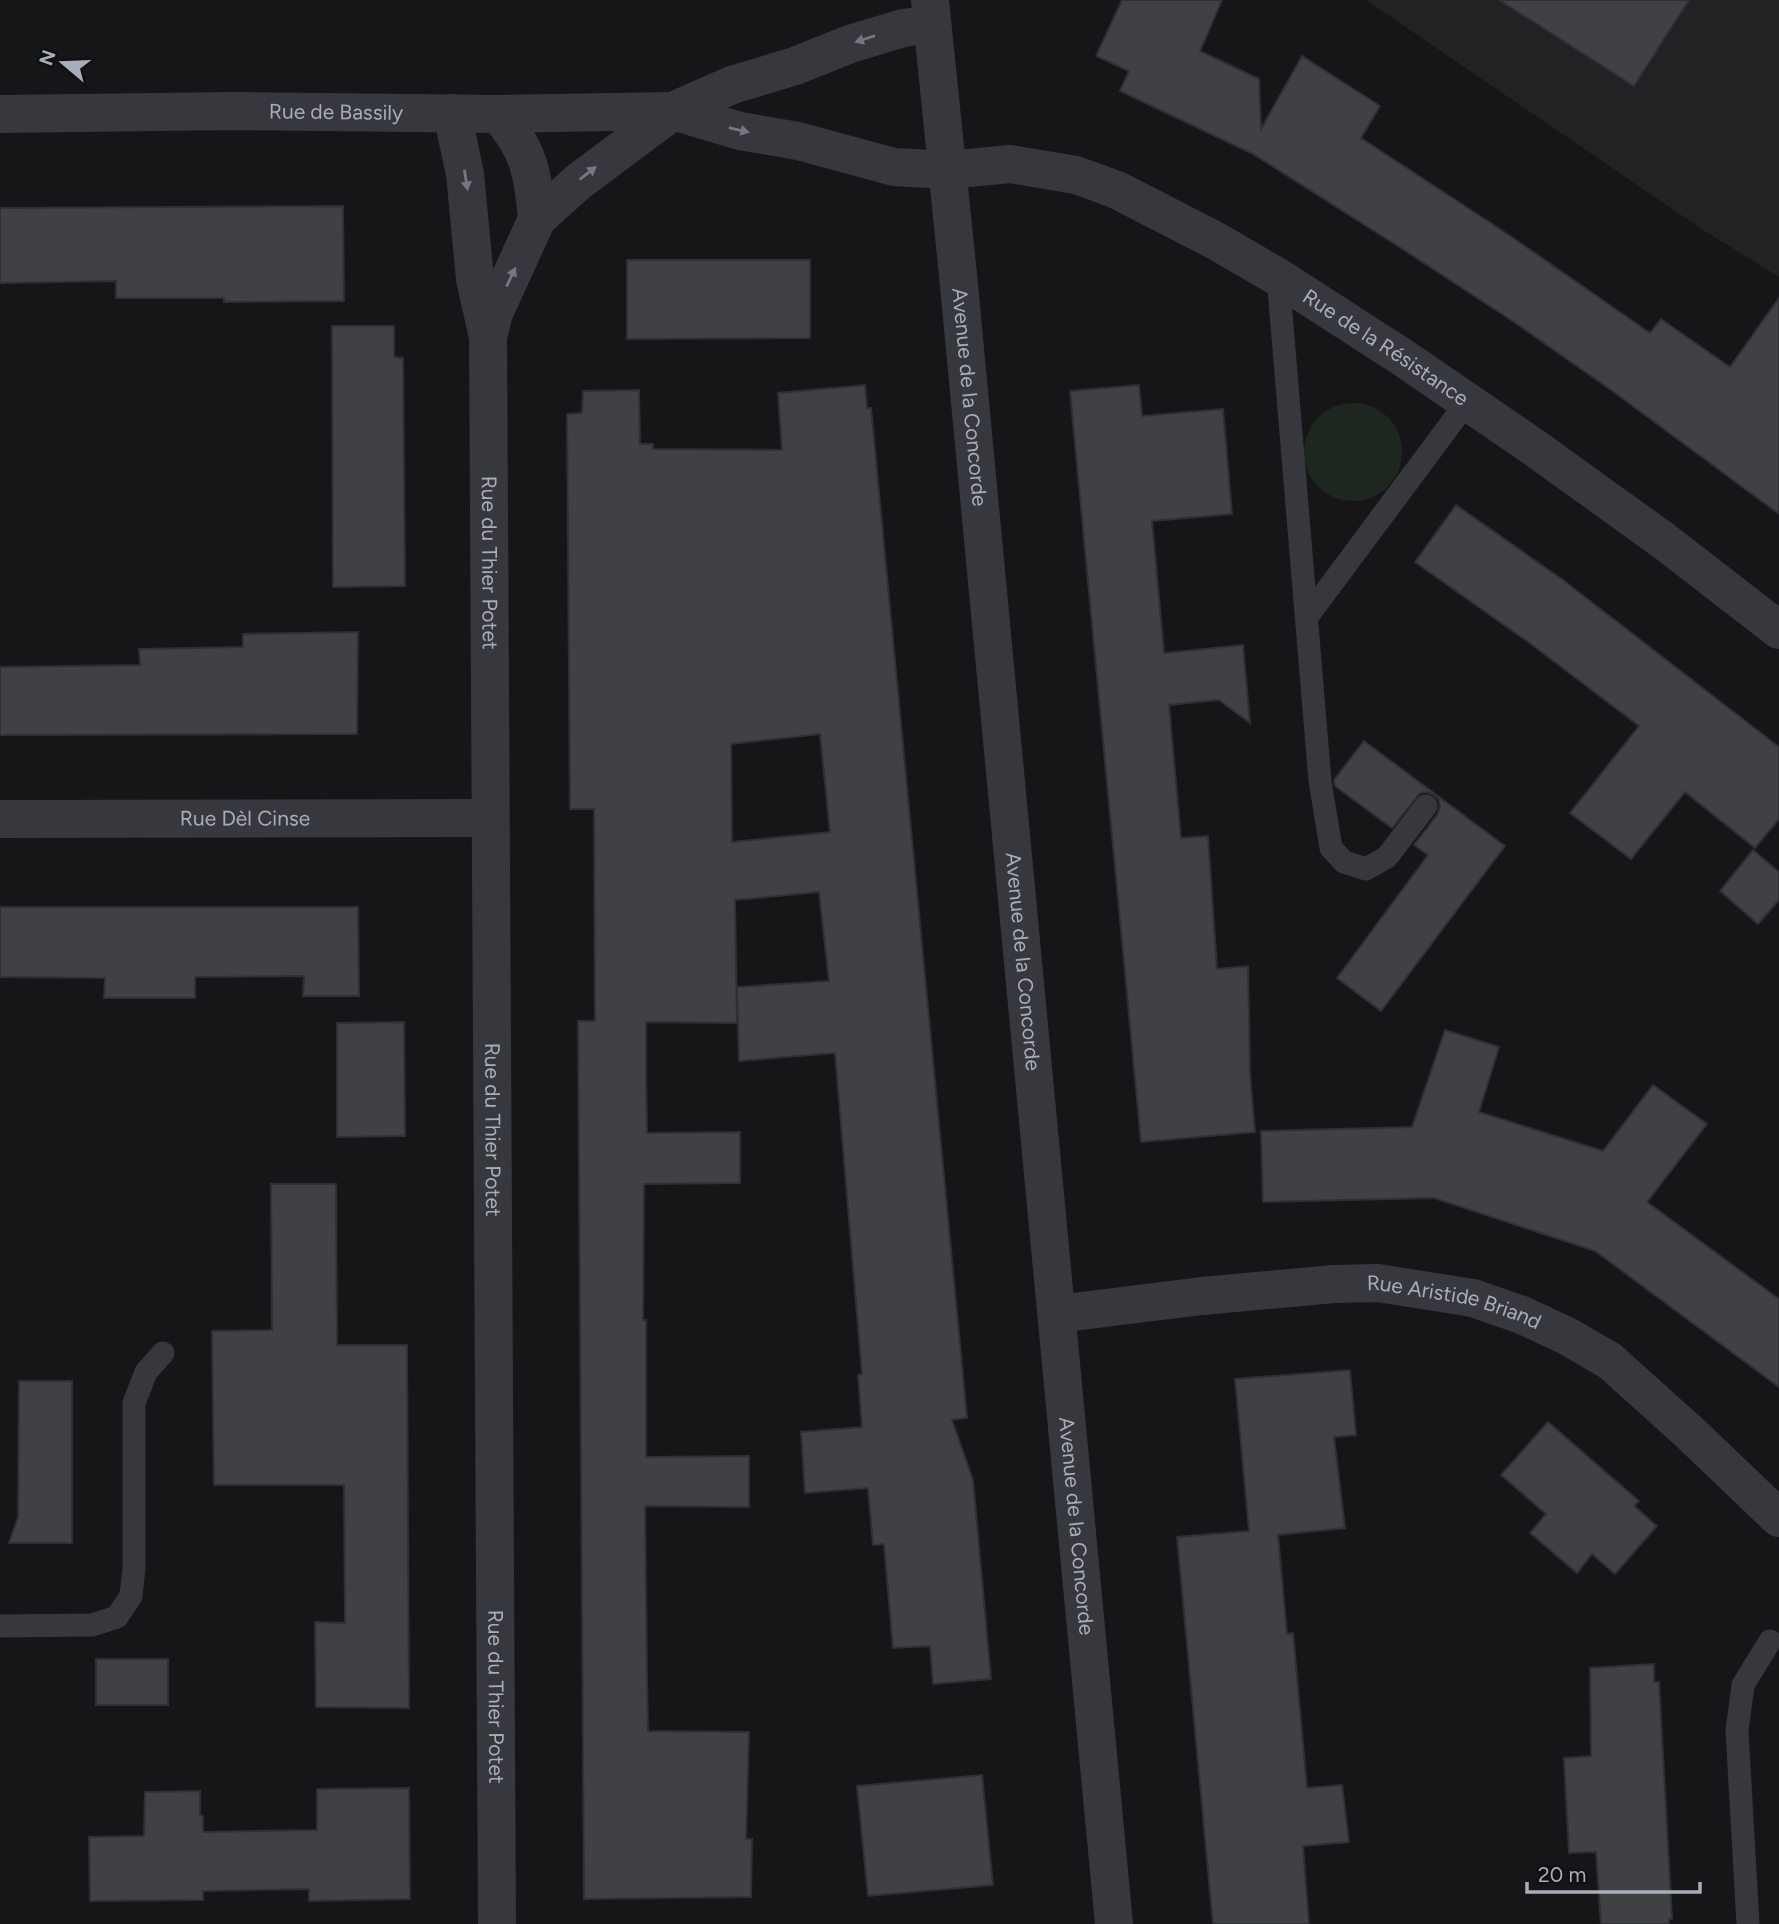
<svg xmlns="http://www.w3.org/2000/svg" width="1779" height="1924" font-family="Figtree,sans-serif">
<rect width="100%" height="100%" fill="#161618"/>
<!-- built -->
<path fill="#222225" d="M1366,0H1779V277L1703,230Z"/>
<!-- green -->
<circle fill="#1e271f" cx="1353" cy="452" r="49"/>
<!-- building -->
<g fill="#404145" stroke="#303034" stroke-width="2" fill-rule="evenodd">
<path d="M1122,0H1222L1200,51L1259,79L1261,129L1302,56L1380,106L1361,138L1506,233L1650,333L1661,319L1730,367L1779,298V514L1611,390L1514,322L1404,250L1253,154L1120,91L1129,71L1096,56Z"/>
<path d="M1499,0H1689L1634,86Z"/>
<path d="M343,206L344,301L224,302V298H116V281L0,283V208Z"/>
<path d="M627,260H810V338L627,339Z"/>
<path d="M332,326H394V357L403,358L405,586L333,587Z"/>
<path d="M865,385L867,408H871L967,1418L952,1420L973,1480L991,1679L933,1684L930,1646L893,1648L884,1544L873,1545L868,1488L805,1493L801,1432L862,1427L858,1375L862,1374L835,1053L739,1061L737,987L829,981L819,892L735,900L737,1023L646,1022V1074L647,1133L740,1132V1183L644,1184L643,1320H646V1457L749,1456V1507L645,1506L647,1677L648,1731L749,1732L746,1839H752L751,1897L584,1899L578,1021H595L594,809H570L567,414L582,413L583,391L639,390L640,444H653V449L782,450L778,393ZM820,734L830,832L732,842L731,744Z"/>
<path d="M1139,385L1142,416L1223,409L1232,514L1152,521L1164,653L1243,645L1250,723L1219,700L1169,705L1181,838L1208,836L1217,969L1248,966L1250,1074L1255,1132L1141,1142L1070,391Z"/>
<path d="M1456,505L1563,580L1779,747V819L1755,848L1685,792L1631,859L1570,813L1639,726L1531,644L1415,562Z"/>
<path d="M358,632L357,734L0,735V667L140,665L139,649L243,647V634Z"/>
<path d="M1364,741L1505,846L1381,1011L1337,978L1428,855L1414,845L1437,815L1440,807L1439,800L1434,795L1427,792L1420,793L1392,828L1335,786L1334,780Z"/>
<path d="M1753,850L1779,872V900L1758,924L1720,891Z"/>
<path d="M0,907H358L359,996H303L304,976L195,977V998H104L105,978L0,977Z"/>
<path d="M404,1022L405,1136L337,1137V1023Z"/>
<path d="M1445,1030L1499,1047L1479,1112L1603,1151L1653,1085L1707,1124L1647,1202L1779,1299V1387L1595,1251L1434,1198L1263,1202L1261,1131L1412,1127Z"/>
<path d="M271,1184H336L337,1345H407L409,1708L316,1707L315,1622L345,1623L344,1485H214L212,1331L272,1330Z"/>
<path d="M1350,1370L1356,1435L1334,1437L1345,1528L1278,1535L1287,1634L1293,1633L1307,1788L1342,1785L1349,1842L1303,1846L1309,1924H1213L1177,1537L1249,1531L1235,1379Z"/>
<path d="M19,1381H72V1543H9L18,1517Z"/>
<path d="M1548,1422L1639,1501L1634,1506L1657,1526L1615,1574L1592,1554L1577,1573L1530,1533L1546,1514L1501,1475Z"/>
<rect x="96" y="1659" width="72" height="46"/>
<path d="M1654,1664V1682H1659L1672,1919H1669V1924H1601L1596,1852L1569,1853L1564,1758L1591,1756L1590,1668Z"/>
<path d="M982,1775L993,1885L868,1896L857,1786Z"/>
<path d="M409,1788L410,1899L309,1901V1889L203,1891V1900L90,1901L89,1837L144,1836L145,1792L200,1791V1815L203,1816V1832L317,1830V1789Z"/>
</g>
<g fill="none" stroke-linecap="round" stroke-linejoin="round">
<!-- service -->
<g stroke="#37383e" stroke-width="23">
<path d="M1278,277L1320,781L1331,848L1344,862L1366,869L1387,857L1426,806"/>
<path d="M1307,617L1467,402"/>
<path d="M0,1626L92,1625L117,1617L131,1596L134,1568V1403L146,1372L163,1353"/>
<path d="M1748,1924L1737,1731L1743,1685L1770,1641"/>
</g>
<!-- minor -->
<g stroke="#37383e" stroke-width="38">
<path id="s1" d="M452,113L465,174L475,279L488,337L497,1924"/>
<path id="s2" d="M0,114L234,111L498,114L673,111L740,131L798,141L894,167L948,170L1010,164L1076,175L1117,190L1152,208L1216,241L1278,277L1402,357L1532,446L1664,541L1779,630"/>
<path d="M498,114C529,149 533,173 537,219"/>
<path d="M488,337L494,313L537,219L578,182L673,111L732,85L795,66L850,44L903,28L932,24"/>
<path id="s3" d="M0,819L490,818"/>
<path id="s4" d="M1057,1314L1202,1296L1334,1284L1378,1283L1473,1298L1522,1315L1567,1336L1610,1361L1690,1433L1779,1518"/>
</g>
<!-- tertiary -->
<path stroke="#37383e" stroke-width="38" id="s5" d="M930,0L958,275L1114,1924"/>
</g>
<!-- one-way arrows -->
<defs><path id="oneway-solid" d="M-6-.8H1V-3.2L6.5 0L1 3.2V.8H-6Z" transform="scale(1.75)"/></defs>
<g fill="#757882">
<use href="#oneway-solid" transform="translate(865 39) rotate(162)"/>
<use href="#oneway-solid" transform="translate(739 130) rotate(13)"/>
<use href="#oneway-solid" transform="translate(588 173) rotate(-38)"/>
<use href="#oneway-solid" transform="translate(466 180) rotate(81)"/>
<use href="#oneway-solid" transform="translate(511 277) rotate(-65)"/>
</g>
<g text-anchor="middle" stroke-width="7" stroke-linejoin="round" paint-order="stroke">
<!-- street labels -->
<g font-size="21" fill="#a7adb9" stroke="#111113">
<text dy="7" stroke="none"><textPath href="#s2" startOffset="336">Rue de Bassily</textPath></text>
<text dy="7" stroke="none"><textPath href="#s2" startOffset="1440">Rue de la Résistance</textPath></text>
<text dy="7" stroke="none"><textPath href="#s5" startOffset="399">Avenue de la Concorde</textPath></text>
<text dy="7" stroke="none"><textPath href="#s1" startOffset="453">Rue du Thier Potet</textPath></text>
<text dy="7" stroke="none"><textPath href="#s3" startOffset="245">Rue Dèl Cinse</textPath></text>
<text dy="7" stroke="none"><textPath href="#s5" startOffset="966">Avenue de la Concorde</textPath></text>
<text dy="7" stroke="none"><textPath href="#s1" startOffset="1020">Rue du Thier Potet</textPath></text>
<text dy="7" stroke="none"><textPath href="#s4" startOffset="401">Rue Aristide Briand</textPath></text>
<text dy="7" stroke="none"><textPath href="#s5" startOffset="1533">Avenue de la Concorde</textPath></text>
<text dy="7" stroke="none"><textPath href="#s1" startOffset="1587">Rue du Thier Potet</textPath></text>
</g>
</g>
<!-- north arrow -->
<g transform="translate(63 63) rotate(289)" stroke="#111113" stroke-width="5" paint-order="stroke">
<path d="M0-5L12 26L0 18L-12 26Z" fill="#a7adb9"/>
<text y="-10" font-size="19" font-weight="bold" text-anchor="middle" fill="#a7adb9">N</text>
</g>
<!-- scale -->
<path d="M1527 1882v10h173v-10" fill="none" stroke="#a7adb9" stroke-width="3.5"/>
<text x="1538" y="1882" font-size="21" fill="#a7adb9" stroke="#111113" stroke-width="5" paint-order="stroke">20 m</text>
</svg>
